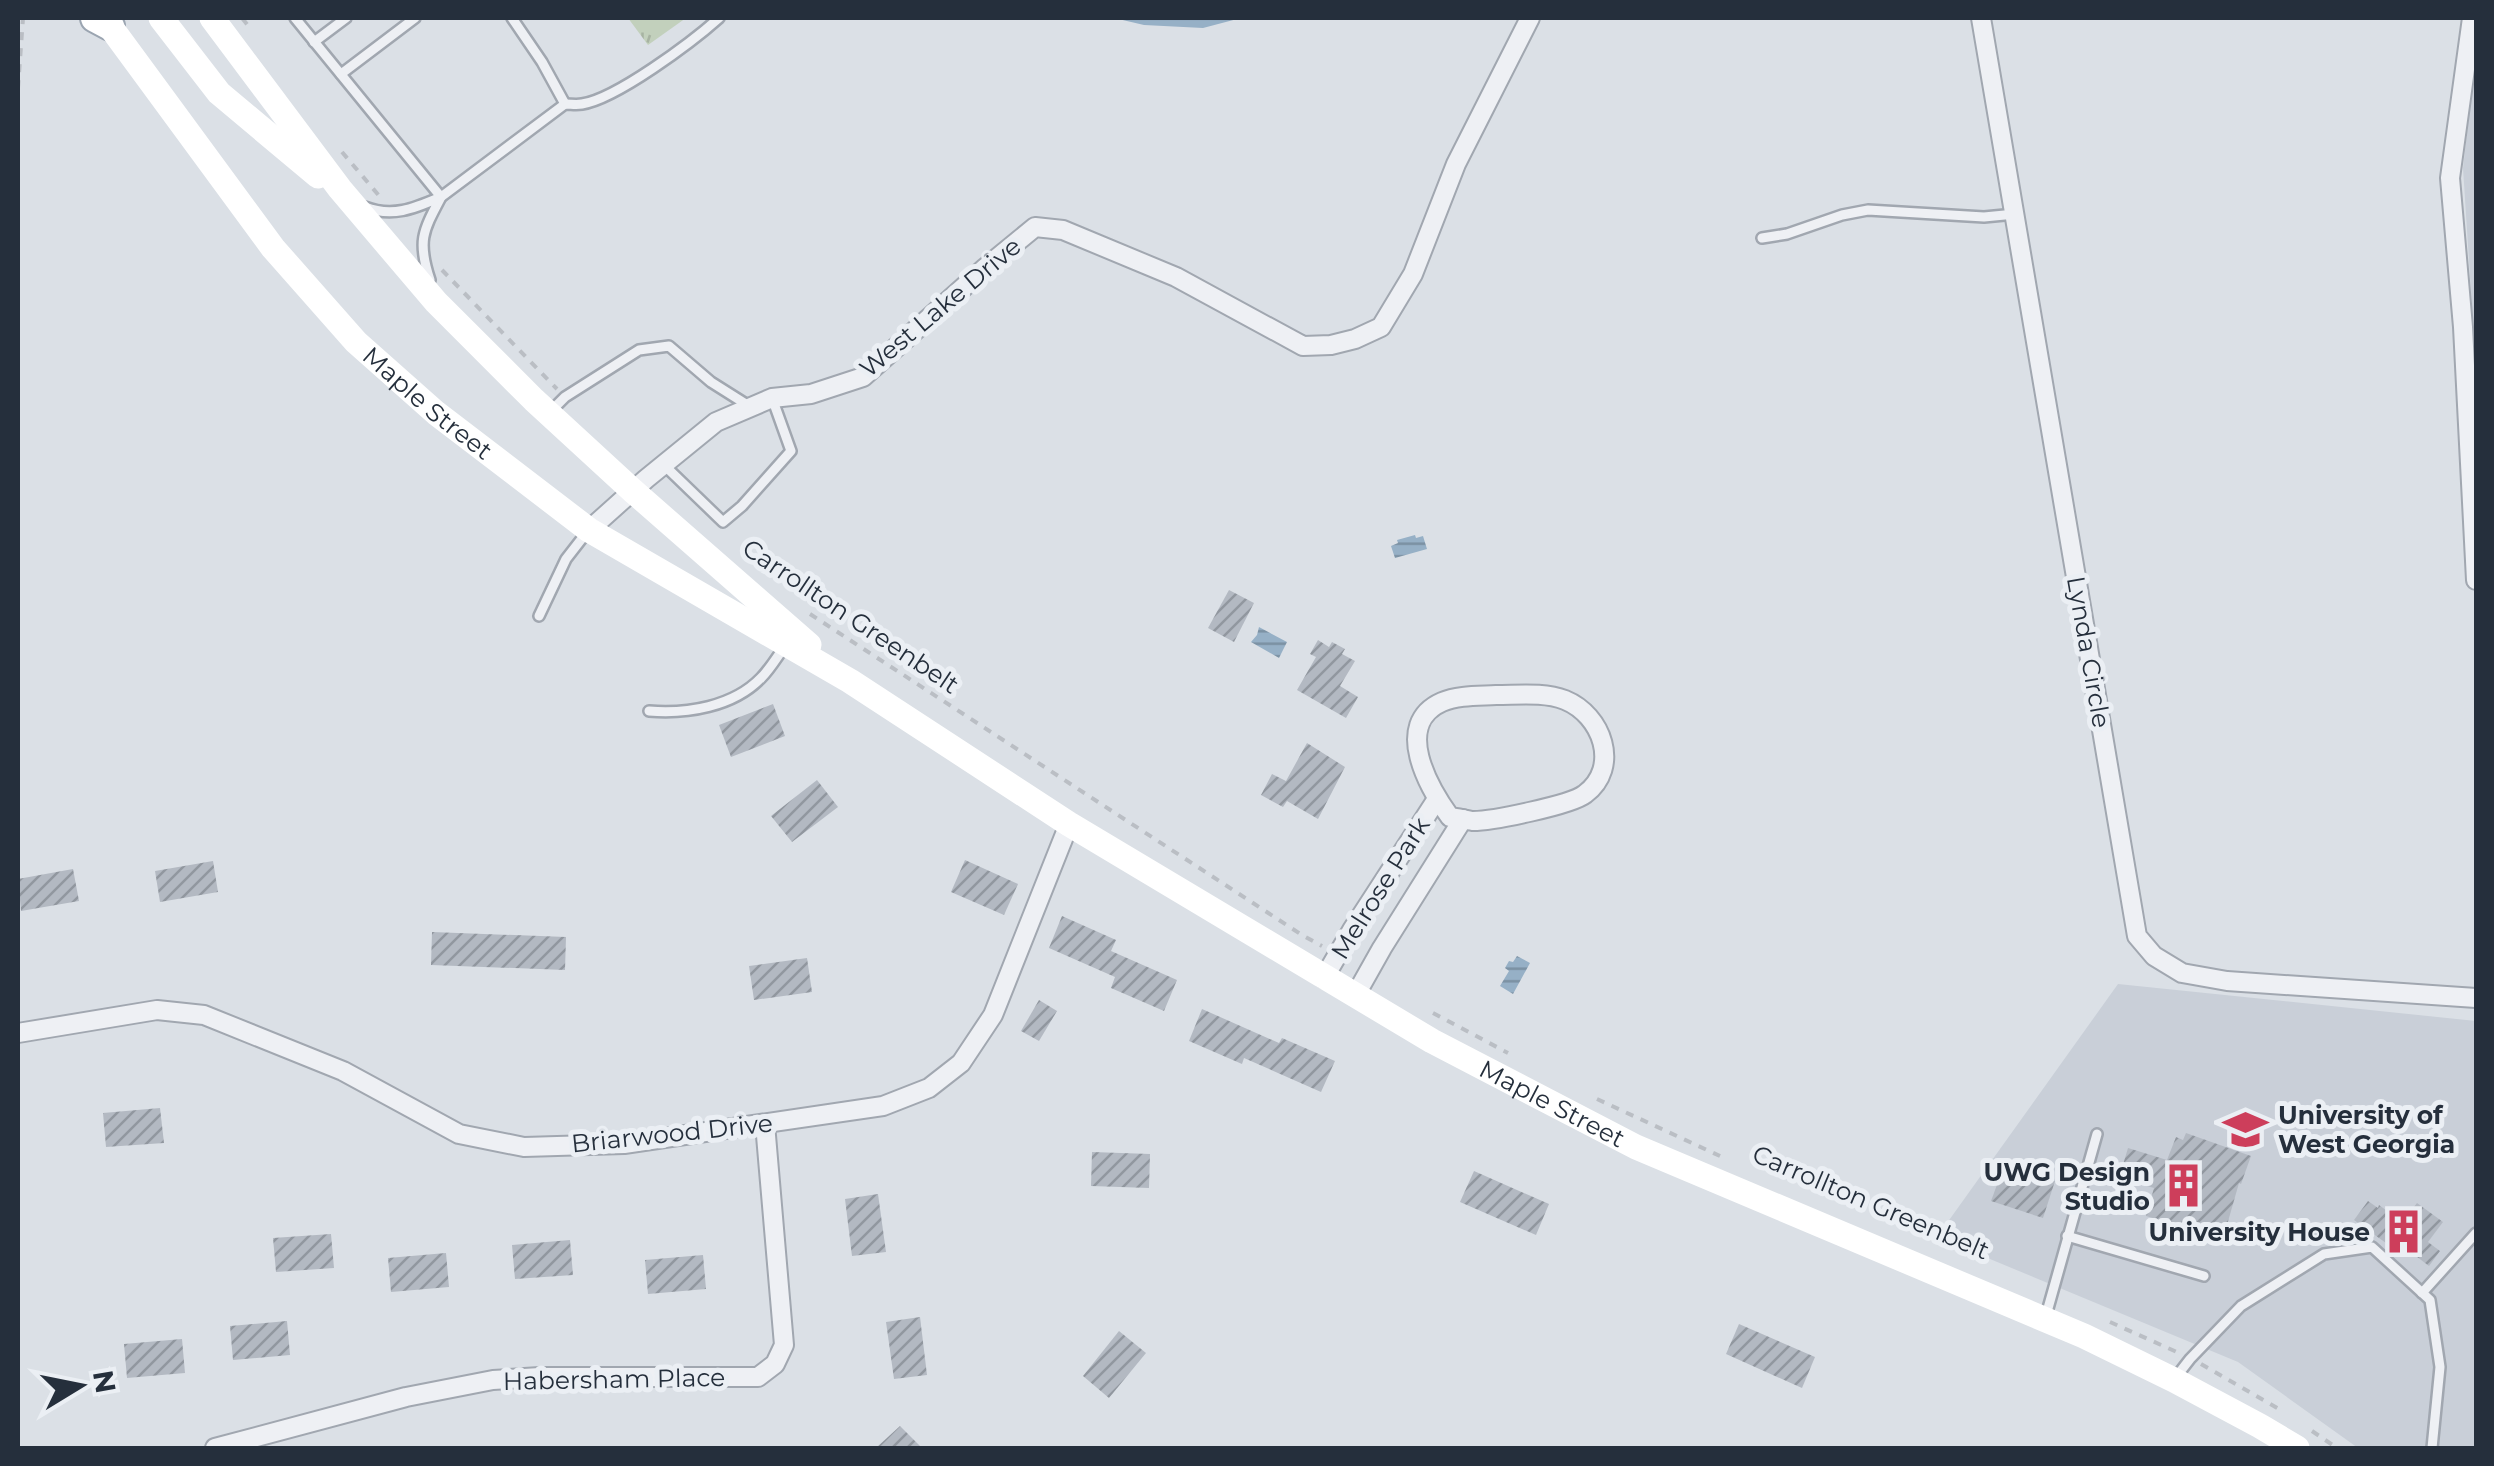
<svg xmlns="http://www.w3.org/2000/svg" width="2494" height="1466" font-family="Montserrat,sans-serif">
<defs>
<pattern id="park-tufts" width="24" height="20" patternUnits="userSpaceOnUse" patternTransform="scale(2.5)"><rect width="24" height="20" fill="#c2d0bc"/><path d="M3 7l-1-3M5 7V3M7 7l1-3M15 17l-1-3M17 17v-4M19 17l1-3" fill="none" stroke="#a7b3a2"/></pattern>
<pattern id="water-rules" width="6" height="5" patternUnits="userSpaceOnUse" patternTransform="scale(2.5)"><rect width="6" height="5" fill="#96b0c6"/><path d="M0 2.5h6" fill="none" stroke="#7a90a2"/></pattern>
<pattern id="building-hatch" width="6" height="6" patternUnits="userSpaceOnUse" patternTransform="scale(2.5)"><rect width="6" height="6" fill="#b3b9c2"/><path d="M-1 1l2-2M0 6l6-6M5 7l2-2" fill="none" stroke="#91979f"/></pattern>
</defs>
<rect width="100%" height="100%" fill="#dbe0e6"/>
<!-- built -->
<g fill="#c9cfd8">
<path d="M2476,53V370L2463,168Z"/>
<path d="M2118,984L2476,1021V1448H2358L2238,1362L1937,1237Z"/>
</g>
<!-- park -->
<path fill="url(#park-tufts)" d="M628,18H686L648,45Z"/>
<!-- water -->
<g fill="url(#water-rules)">
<path d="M1114,18H1241L1203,28L1144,25Z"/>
<path d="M1415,535L1416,538L1423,536L1427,549L1395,558L1391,546L1398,543L1397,540Z"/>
<path d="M1259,627L1287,642L1279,658L1251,642L1257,635Z"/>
<path d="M1517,956L1530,963L1513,994L1500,986L1509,971L1505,968L1509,961L1513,962Z"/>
</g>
<!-- building -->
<g fill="url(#building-hatch)">
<path d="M1229,590L1254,603L1234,642L1208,628Z"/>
<path d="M1318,640L1329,647L1332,642L1345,649L1342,654L1355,661L1340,686L1358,697L1346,718L1297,690L1316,657L1310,654Z"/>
<path d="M773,704L785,736L731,757L719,725Z"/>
<path d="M1307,743L1345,767L1318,819L1287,801L1283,807L1261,795L1272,774L1286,781Z"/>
<path d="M817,780L838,807L792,842L771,816Z"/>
<path d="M965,860L1018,884L1004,915L951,892Z"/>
<path d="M213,861L218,892L160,902L155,871Z"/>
<path d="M73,869L79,901L21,911L18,879Z"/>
<path d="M1062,916L1116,940L1111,951L1177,980L1164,1011L1111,988L1115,977L1049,948Z"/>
<path d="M432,932L566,937L565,970L431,965Z"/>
<path d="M807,958L812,992L754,1000L749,966Z"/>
<path d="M1039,1000L1057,1011L1039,1041L1021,1031Z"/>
<path d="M1202,1009L1279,1043L1282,1038L1335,1061L1321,1092L1244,1058L1242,1064L1189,1041Z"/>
<path d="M160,1108L164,1143L106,1147L103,1113Z"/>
<path d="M2186,1133L2251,1156L2241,1184L2239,1183L2223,1239L2146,1216L2154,1188L2119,1178L2128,1148L2167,1160L2176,1137L2183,1140Z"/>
<path d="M1092,1152L1150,1154L1149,1188L1091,1186Z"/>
<path d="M2004,1166L2055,1181L2043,1218L1991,1201Z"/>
<path d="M1474,1171L1549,1204L1536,1235L1460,1202Z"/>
<path d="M878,1194L886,1252L852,1256L845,1199Z"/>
<path d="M2368,1201L2378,1208L2379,1205L2402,1222L2417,1203L2443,1222L2428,1242L2440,1251L2429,1266L2408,1250L2404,1256L2354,1220Z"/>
<path d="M331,1234L334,1268L276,1272L273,1238Z"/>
<path d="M570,1240L573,1275L515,1279L512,1245Z"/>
<path d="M446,1253L449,1287L391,1292L388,1258Z"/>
<path d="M703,1255L706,1289L648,1294L645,1260Z"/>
<path d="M920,1317L927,1375L894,1379L886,1322Z"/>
<path d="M287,1321L290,1355L233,1360L230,1326Z"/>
<path d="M1739,1324L1815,1357L1802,1388L1726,1354Z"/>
<path d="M1119,1331L1146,1353L1109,1398L1083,1376Z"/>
<path d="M182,1339L185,1373L127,1378L124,1344Z"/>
<path d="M900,1426L922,1448H876Z"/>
</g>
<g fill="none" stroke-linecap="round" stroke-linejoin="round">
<defs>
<g id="lane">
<path d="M295,18L441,197L565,104C571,104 576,105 582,104C616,99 692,42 719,18"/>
<path d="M512,18L542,62L565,104"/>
<path d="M314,42L346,18"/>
<path d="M341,74L415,18"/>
<path d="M365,207C393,218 415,208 441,197C423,231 417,241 430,280"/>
<path d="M1762,238L1787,234L1842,215L1868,210L1984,217L2015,214"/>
<path d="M550,412L565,397L639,350L669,346L711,382L749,406"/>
<path d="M664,465L723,522L742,506L791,451L772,398"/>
<path d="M539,616L566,559L587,532"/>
<path d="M649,711C687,714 733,707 761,678C770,669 777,657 785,646"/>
<path d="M2067,1236L2204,1276"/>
<path d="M2422,1293L2476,1233"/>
<path d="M2045,1319L2097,1134"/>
<path d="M2176,1377L2190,1359L2241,1306L2324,1254L2372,1247L2430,1300L2440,1367L2432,1448"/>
</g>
<g id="street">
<path d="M1981,18L2137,936L2154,956L2182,973L2227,981L2476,998"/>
<path d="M2472,18L2450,178L2463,327L2476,580"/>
<path d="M589,530L646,479L716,422L772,398L811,394L863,377L985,268L1035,227L1063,230L1176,277L1303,346L1331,345L1355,339L1381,327L1413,274L1456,164L1530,18"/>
<path d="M1496,695C1519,695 1544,692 1565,700C1602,715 1621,767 1585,794C1571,805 1492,821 1473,821C1466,820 1458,818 1450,817C1429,788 1392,724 1442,702C1458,695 1479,696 1496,695Z"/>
<path d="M1324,978L1352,930L1437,799"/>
<path d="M1355,996L1382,948L1463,819"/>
<path d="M18,1033L157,1010L204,1015L343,1071L459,1134L524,1147L624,1144L883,1106L929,1088L961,1063L993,1015L1069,824"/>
<path d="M215,1448L406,1397L493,1380L540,1377H758L775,1364L784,1345L765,1124"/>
</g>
<path id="primary" d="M95,18L110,26"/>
</defs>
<!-- lane casing -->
<use href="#lane" stroke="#a1a7b0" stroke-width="14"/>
<!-- street casing -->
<use href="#street" stroke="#a1a7b0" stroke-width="22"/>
<!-- primary casing -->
<use href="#primary" stroke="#9ba5b1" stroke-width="32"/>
<!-- path -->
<g stroke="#babec4" stroke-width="4" stroke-dasharray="8 8" stroke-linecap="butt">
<path d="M242,18L250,28"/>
<path d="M18,88L23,18"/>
<path d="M342,152L381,198"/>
<path d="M442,270L557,389"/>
<path d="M810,614L1302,935L1322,946"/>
<path d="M1433,1013L1508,1053"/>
<path d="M1597,1099L1720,1156"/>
<path d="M2110,1322L2179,1353"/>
<path d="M2201,1364L2284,1412"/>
<path d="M2312,1431L2337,1448"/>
</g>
<!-- lane -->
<use href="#lane" stroke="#eef0f4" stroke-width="9"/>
<!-- street -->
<use href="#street" stroke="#eef0f4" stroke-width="18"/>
<!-- secondary -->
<g stroke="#fff" stroke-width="25">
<path id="s1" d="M104,18L273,248L356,342L436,413L589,530L850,681L1069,824L1432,1041L1636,1147L2084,1336L2174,1380L2260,1426L2297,1448"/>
<path d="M161,18L219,93L318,176"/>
<path d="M212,18L340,189L436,302L534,400L633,491L809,645"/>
</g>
<!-- primary -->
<use href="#primary" stroke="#fff" stroke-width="28"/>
</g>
<!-- icons -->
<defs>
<symbol id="university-bare" viewBox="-9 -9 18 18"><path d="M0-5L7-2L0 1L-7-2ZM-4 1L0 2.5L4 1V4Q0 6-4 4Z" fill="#cd3e5b" stroke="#ebeff4" stroke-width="2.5" paint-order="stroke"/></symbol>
<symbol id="building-bare" viewBox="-9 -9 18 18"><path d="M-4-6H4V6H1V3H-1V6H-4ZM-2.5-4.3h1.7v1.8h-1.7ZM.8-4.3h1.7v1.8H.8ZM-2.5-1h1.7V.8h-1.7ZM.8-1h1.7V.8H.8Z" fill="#cd3e5b" stroke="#ebeff4" stroke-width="2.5" paint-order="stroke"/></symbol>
</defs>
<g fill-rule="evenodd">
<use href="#university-bare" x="2214" y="1098" width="63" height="63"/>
<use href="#building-bare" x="2152" y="1154" width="63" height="63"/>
<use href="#building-bare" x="2372" y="1200" width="63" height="63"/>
</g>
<g text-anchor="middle" stroke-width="10" stroke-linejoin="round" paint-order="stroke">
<!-- street labels -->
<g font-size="25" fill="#252f3c" stroke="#ebeff4">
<text transform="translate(940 307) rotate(-40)" y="9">West Lake Drive</text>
<text dy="9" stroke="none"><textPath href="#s1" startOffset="505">Maple Street</textPath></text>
<text transform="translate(851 616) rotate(34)" y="9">Carrollton Greenbelt</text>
<text transform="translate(2089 652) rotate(80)" y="9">Lynda Circle</text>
<text transform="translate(1380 888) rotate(-58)" y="9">Melrose Park</text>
<text dy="9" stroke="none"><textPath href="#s1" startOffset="1832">Maple Street</textPath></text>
<text transform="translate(672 1133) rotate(-6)" y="9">Briarwood Drive</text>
<text transform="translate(1871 1202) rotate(23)" y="9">Carrollton Greenbelt</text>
<text transform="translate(614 1379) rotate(-1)" y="9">Habersham Place</text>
</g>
<!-- poi labels -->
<g font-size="25" font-weight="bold" fill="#252f3c" stroke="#ebeff4" text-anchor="end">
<text x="2278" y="1124" text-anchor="start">University of<tspan x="2278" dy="29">West Georgia</tspan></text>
<text x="2150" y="1181">UWG Design<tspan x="2150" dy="29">Studio</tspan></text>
<text x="2370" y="1241">University House</text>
</g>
</g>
<!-- border -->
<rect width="2494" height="1466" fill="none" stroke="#252f3c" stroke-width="40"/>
<!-- north arrow -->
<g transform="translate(80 1386) rotate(80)" stroke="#ebeff4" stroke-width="8" paint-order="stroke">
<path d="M0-8L18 38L0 25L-18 38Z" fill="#252f3c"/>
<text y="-15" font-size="28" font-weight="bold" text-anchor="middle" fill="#252f3c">N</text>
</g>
</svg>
